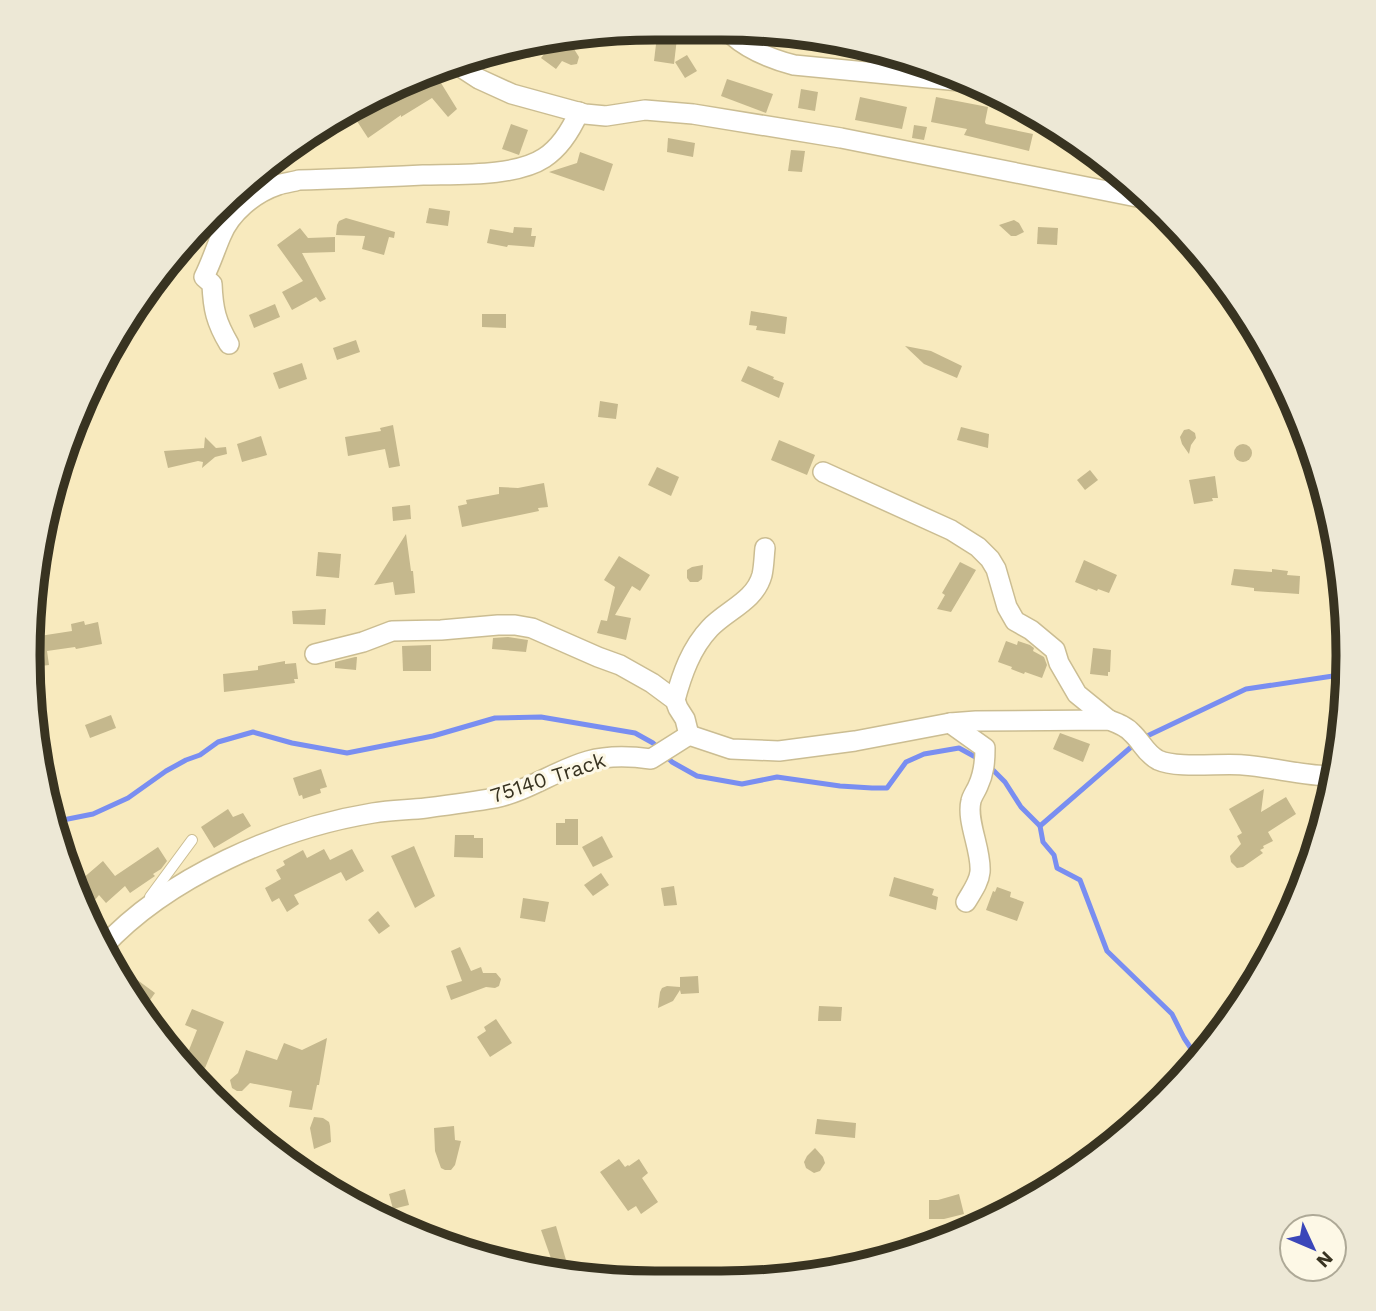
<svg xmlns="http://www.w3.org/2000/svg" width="1376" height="1311" font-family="'Work Sans',sans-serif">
<rect width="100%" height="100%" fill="#f8eabe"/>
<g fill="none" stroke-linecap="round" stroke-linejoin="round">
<!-- stream -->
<g stroke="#798ef1" stroke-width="5">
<path d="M1145,737L1246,689L1333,676L1346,665"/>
<path d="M666,756L672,762L697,776L742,784L777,777L840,786L872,788H887L906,762L924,754L959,748L979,759"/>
<path d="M991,768L1005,782L1021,807L1040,826L1043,842L1054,855L1057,868L1080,880L1107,951L1172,1014L1184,1038L1198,1059"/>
<path d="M53,822L93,814L128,798L166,771L186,760L200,755L218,742L253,732L292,743L347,753L433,736L495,718L541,717L635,733L653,743L659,749"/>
<path d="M1040,826L1130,748"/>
</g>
</g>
<!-- building -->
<g fill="#c5b88d">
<path d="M657,36L677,38L674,64L654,61Z"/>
<path d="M556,38H558L574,49L579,57L577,64L571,65L562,61L556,69L541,58L545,53L528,58L522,53L524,45L528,43H533L546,52Z"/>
<path d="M687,55L697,71L685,78L675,62Z"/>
<path d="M433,70L457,109L448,117L432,98L401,117V115L368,138L353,115L387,91L415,76Z"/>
<path d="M727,79L773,94L766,113L721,96Z"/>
<path d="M801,89L818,92L815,111L798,108Z"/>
<path d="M860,97L907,107L902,129L855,120Z"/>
<path d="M936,97L988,107L985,122L986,124L1033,134L1029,151L964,135L967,129L931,122Z"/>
<path d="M511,124L528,130L519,155L502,149Z"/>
<path d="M914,125L927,127L924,140L912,138Z"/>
<path d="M668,138L695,143L693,157L667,152Z"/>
<path d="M791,150L805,151L802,172L788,171Z"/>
<path d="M580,152L613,164L604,191L549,172L577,163Z"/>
<path d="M429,208L450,211L448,226L426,223Z"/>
<path d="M346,218L395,232L394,238L389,237L384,255L362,249L365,236L336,235L337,225L339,221Z"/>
<path d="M1014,220L1019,223L1024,232L1016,236H1011L999,225Z"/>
<path d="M514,227L532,228L531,236H536L534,247L508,245L507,247L487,243L490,229L513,233Z"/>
<path d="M1038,227L1058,228L1057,245L1037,244Z"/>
<path d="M300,228L308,238L335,237V252L302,253L326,299L320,302L316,297L292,310L282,292L303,281L277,245Z"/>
<path d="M275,304L280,317L254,328L249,315Z"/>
<path d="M751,311L787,317L785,334L756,330L757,326L749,325Z"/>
<path d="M482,314H506V328L482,327Z"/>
<path d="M356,340L360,352L337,360L333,348Z"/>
<path d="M905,346L931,351L962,366L957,378L924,364Z"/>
<path d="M302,363L307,379L279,389L273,373Z"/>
<path d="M748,366L774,377L773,379L784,383L779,398L741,381Z"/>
<path d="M600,401L618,404L616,419L598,417Z"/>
<path d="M393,425L400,466L389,468L385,449L348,456L345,437L381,431L380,428Z"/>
<path d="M961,427L989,434L988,448L957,440Z"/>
<path d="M1189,429L1195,433L1196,438L1191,445L1189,454L1182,444L1180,437L1184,430Z"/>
<path d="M261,436L267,455L242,462L237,444Z"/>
<path d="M205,437L216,448L226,447L227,454L215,457L202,468L203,462L198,461L168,468L164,451L204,448Z"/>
<path d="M779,440L815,455L807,475L771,460Z"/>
<circle cx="1243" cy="453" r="9"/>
<path d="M657,467L679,477L671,496L648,485Z"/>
<path d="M1090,470L1098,480L1085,490L1077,480Z"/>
<path d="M1215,476L1218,498H1212L1213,501L1194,504L1189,480Z"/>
<path d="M544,483L548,507L538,508L539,511L462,527L458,506L467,504L466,500L499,494V487L518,488Z"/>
<path d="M410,505L411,519L393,521L392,507Z"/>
<path d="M406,534L411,571H413L415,593L395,595L393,582L374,585Z"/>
<path d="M318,552L341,554L339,578L316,576Z"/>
<path d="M619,556L650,575L640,591L632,586L615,615L631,618L626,640L597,633L601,620L607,621L615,587L604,580Z"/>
<path d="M1084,560L1117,575L1109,593L1098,589L1097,591L1075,582Z"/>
<path d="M960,562L976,570L951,612L937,609L945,595L942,593Z"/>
<path d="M703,565L702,579L698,582H690L687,578V570L692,567Z"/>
<path d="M1234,569L1272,572V569L1288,571L1287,575L1300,576L1299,594L1254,591V588L1231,585Z"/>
<path d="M326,609L325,625L293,624L292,611Z"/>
<path d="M84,621L85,625L98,622L102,644L76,649L75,647L47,651L49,665L33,667V637L72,631L71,624Z"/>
<path d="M508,637L528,640L526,652L492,649L493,638Z"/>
<path d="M1006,641L1017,645L1018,641L1030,645L1034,648L1033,651L1044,657L1047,665L1042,678L1025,672L1024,674L1011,669L1012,667L998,662Z"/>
<path d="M431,645V671H403L402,646Z"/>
<path d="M1093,648L1111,650L1110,672H1108V676L1090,674Z"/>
<path d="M355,657H357L356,670L335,668V662Z"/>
<path d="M285,661V664L296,663L298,679H294L295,683L224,692L223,674L258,670V666Z"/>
<path d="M111,715L116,728L90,738L85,725Z"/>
<path d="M1060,733L1090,744L1083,762L1053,749Z"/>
<path d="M321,769L327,787L320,789L321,793L303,799L302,795L299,796L293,778Z"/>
<path d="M1264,789L1261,812L1286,797L1296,814L1268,832L1273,841L1263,846L1264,848L1260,850L1263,853L1243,867L1237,868L1231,862L1230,856L1241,844L1237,836L1242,833L1229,809Z"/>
<path d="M228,809L233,817L243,813L251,826L214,848L201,827Z"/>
<path d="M565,819H578V845H556V823H565Z"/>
<path d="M455,835H474V838H483V858L454,857Z"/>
<path d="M602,836L613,857L593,867L582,847Z"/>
<path d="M414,846L435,896L415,908L391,856Z"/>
<path d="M158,847L167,861L161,869L153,874L155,876L130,893L125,886L106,903L99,895L86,911L74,886L103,861L115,876Z"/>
<path d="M324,849L330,860L352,849L364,871L346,881L341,872L294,895L299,904L287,912L279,898L272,902L265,888L281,879L276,870L285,865L283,861L303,850L307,858Z"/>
<path d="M601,873L609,885L593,896L584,885Z"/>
<path d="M894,877L934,889L932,895L938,897L936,910L889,896Z"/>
<path d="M674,886L677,905L664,906L661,888Z"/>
<path d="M997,887L1011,892L1010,897L1024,902L1017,921L986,910L993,891L995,892Z"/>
<path d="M523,898L549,902L545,922L520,918Z"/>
<path d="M378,911L390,926L379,934L368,920Z"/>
<path d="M460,947L471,971L481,967L483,973H496L501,979L499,986L495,988L486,987L451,1000L446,986L462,981L451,951Z"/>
<path d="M132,976L155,993L143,1010L124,985Z"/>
<path d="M698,976L699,993L681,994L680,990L673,1001L658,1008L660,992L662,988L667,986L680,987V977Z"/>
<path d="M819,1006L842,1007L841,1021H818Z"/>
<path d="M192,1009L224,1022L205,1068L185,1060L197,1030L185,1025Z"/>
<path d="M496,1019L512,1043L490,1057L477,1037L486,1031L484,1027Z"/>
<path d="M327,1038L319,1085H317L312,1110L289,1107L292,1091L250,1083L242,1091H237L232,1088L230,1080L238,1073L246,1050L277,1060L284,1043L302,1050Z"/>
<path d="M314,1117L323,1118L329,1122L330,1126L331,1142L314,1149L310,1128Z"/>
<path d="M817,1119L856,1123L855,1138L815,1134Z"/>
<path d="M454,1126L455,1140L461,1141L455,1165L451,1170H445L441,1168L435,1151L434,1128Z"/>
<path d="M815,1148L823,1157L825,1163L820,1171L814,1173L806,1168L804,1162L807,1156Z"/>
<path d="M619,1159L625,1167L628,1165L629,1166L639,1159L648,1173L642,1178L658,1202L641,1214L636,1206L628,1211L600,1172Z"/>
<path d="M405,1189L409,1205L393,1209L389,1194Z"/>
<path d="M959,1194L964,1214L944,1219H929V1200H938Z"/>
<path d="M556,1226L566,1260L553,1264L541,1230Z"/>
</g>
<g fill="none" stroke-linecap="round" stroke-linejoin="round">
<defs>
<path id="lane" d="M150,897L192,840"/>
<g id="street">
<path d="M732,35C750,51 771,59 794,65L970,82"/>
<path d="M456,64L479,79L512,94L585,114L606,116L645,110L693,114L841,138L1147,199"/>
<path d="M229,344C216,322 213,309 212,284L204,277C211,263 215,250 221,236C230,213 254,193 278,185C284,183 292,182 299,180C340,179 382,177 423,175C457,174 515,177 544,158C561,147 571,130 579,112"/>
<path d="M823,472L951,530L978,547L990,559L996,569L1007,607L1015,621L1031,630L1055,650L1059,663L1077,694L1109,720"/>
<path d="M315,654L363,642L392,631L441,630L498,625H515L532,628L598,657L620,665L652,683L675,700L678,708L685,719L689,735"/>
<path d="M675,700C682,674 691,648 710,628C727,610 755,601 762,575C764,566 764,557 765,548"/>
<path d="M950,723L985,748C985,762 984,773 978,786C976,791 972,796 971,801C966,821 982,851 980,872C979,883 971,893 966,902"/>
<path d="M689,735L731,749L779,751L855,741L950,723L976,721L1109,720C1117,723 1126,726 1132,733C1142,742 1145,753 1158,760C1178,769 1219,763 1243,765C1273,767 1303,776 1333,776"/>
<path d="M102,948C167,877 280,828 373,813C391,810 409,810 426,808C449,805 472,802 495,798C528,791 556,770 588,761C609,755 630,756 651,759L689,735"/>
<path d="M205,1090L227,1112"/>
</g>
</defs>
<!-- lane casing -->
<use href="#lane" stroke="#cbbd92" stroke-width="12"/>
<!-- street casing -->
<use href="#street" stroke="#cbbd92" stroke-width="22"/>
<!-- lane -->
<use href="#lane" stroke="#fff" stroke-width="10"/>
<!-- street -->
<use href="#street" stroke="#fff" stroke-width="19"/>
</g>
<g text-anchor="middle" stroke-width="6" stroke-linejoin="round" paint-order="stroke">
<!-- street labels -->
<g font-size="21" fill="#383321" stroke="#fdf8e6">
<text transform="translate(548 778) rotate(-18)" y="7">75140 Track</text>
</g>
</g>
<!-- crop -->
<path d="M0 0H1376V1311H0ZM655 40H721A615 615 0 0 1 1336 655V656A615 615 0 0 1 721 1271H655A615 615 0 0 1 40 656V655A615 615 0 0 1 655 40Z" fill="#ede8d6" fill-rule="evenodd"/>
<path fill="none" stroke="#383321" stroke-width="9" d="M655 40H721A615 615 0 0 1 1336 655V656A615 615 0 0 1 721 1271H655A615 615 0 0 1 40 656V655A615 615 0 0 1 655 40Z"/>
<!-- north arrow -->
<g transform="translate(1313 1248) rotate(134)"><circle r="33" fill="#fdf8e6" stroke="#aea997" stroke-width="2"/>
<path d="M0-5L12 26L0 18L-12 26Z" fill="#3a46b9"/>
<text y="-10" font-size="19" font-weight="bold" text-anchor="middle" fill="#383321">N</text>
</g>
</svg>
